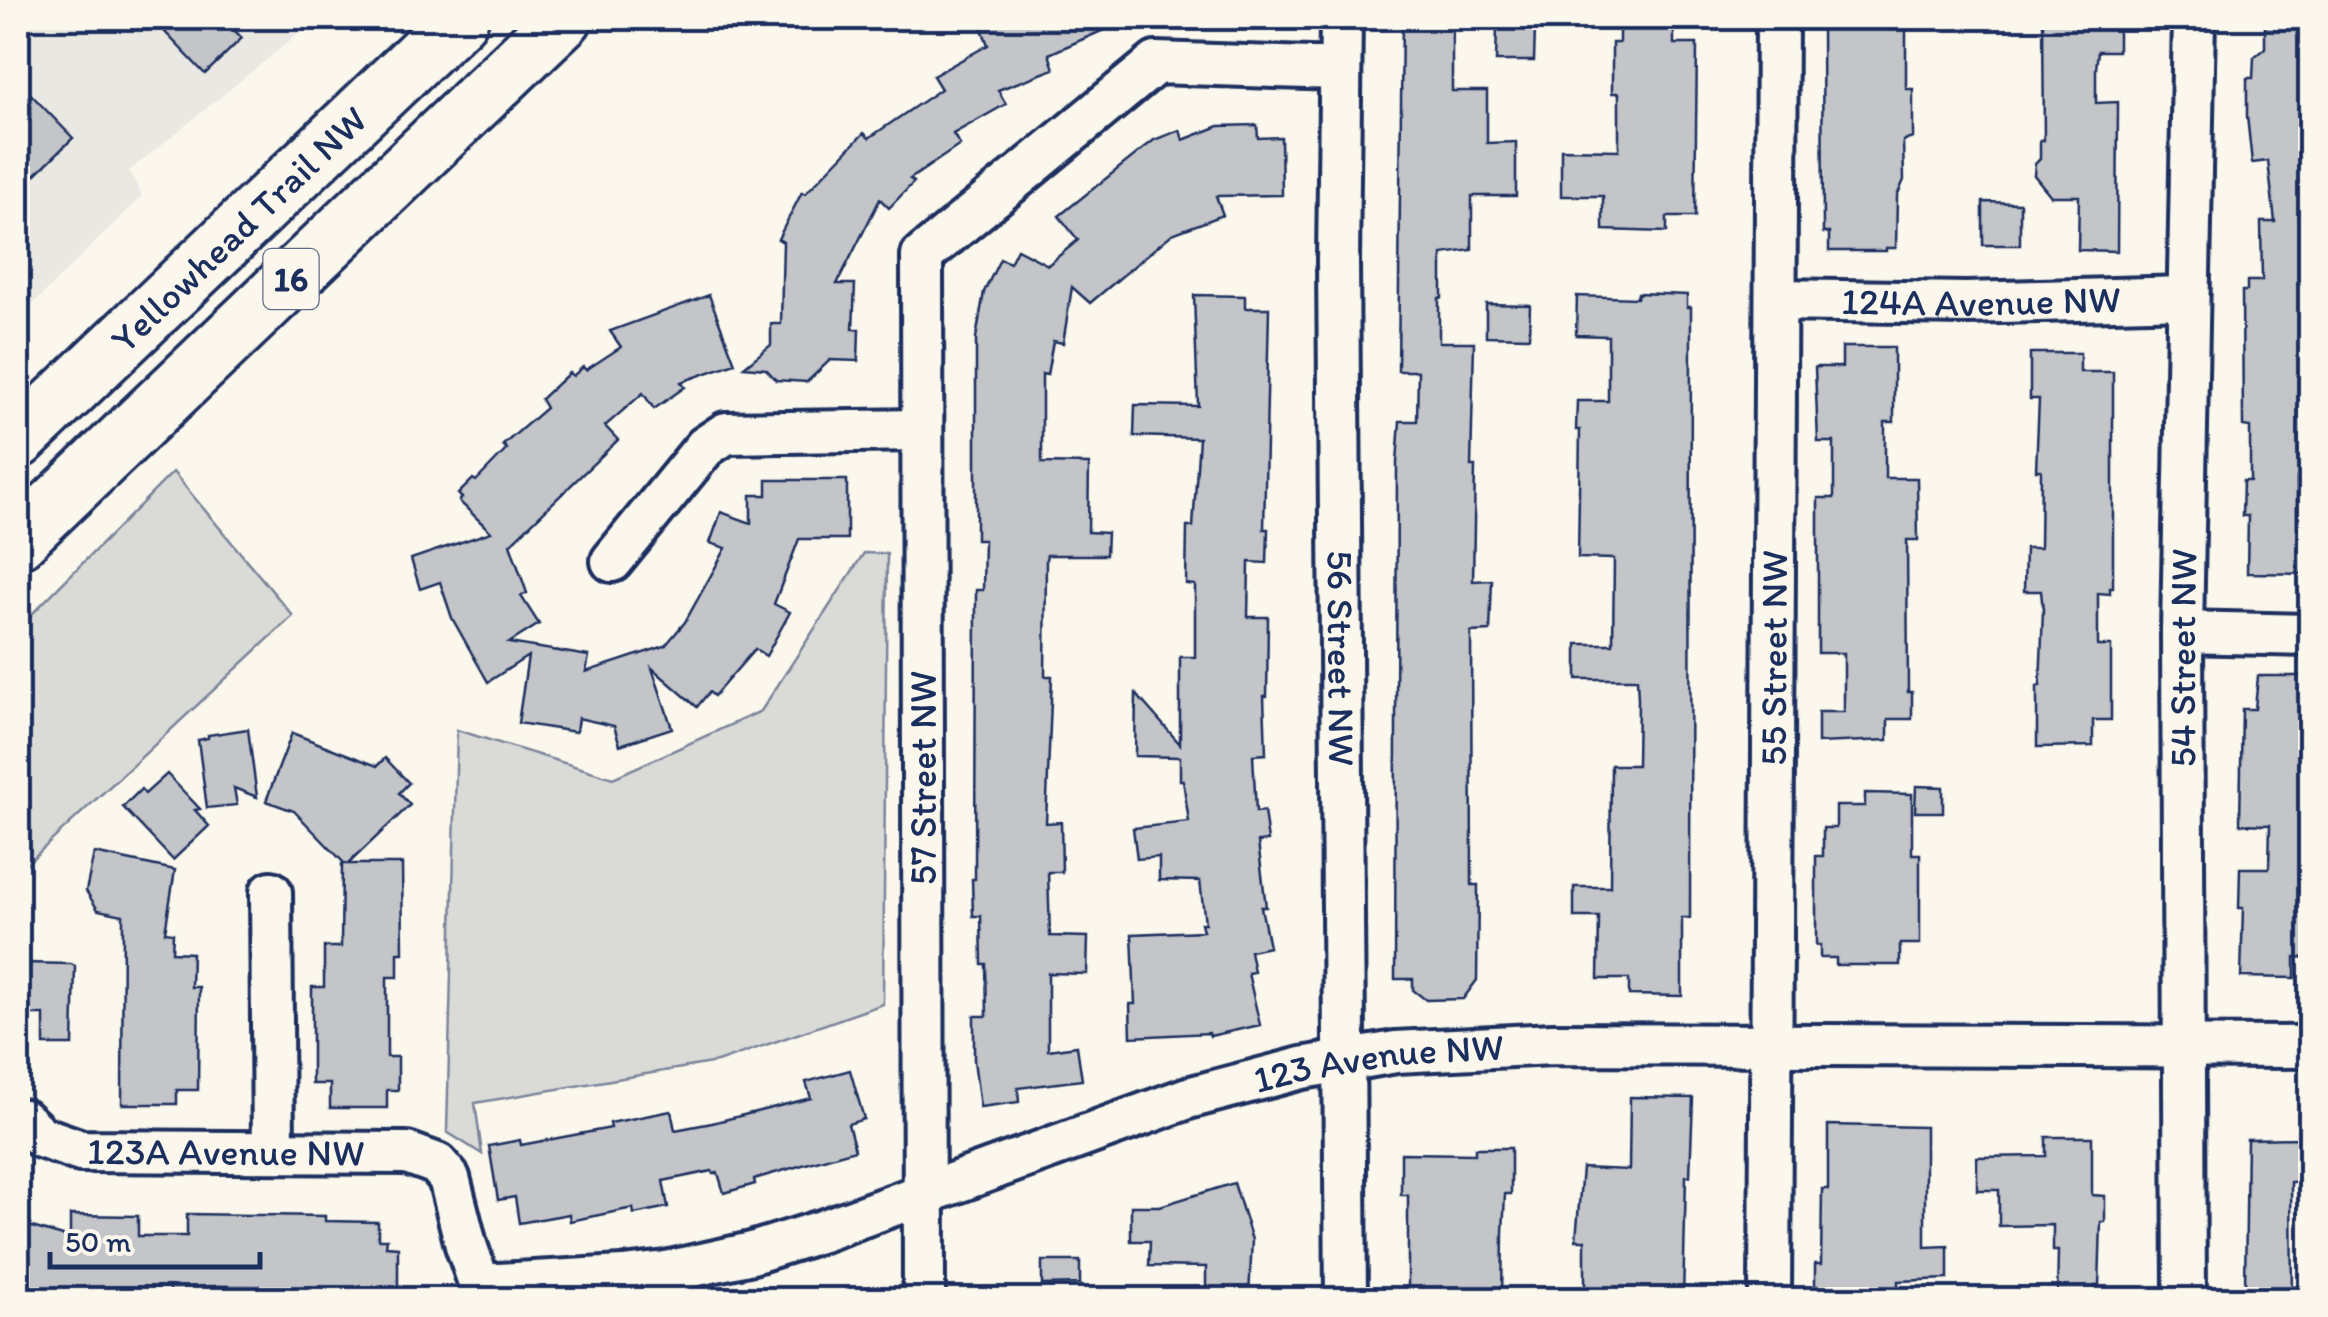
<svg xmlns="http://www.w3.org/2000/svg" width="2328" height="1317" font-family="Itim,sans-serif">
<rect width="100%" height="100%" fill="#fbf7ec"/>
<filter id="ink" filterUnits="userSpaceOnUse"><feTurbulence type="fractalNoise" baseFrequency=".01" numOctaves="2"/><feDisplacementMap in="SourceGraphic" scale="20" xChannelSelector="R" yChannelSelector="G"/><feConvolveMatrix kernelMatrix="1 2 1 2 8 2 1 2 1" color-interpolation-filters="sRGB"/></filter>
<g filter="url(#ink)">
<!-- built -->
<path fill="#eae8e2" d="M18,18H318L129,171L142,196L18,319Z"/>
<!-- green -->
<g fill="#dadad7" stroke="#7a849a" stroke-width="2.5">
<path d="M173,472L293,616L18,872V628Z"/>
<path d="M864,553L887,554L883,1004L717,1062L475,1103L482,1154L447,1132L457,730L613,778L761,711Z"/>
</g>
<!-- building -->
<g fill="#c3c5c9" stroke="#1b2f5e" stroke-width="2.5">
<path d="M180,18H243L232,28L242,38L205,74L165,32Z"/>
<path d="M978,18L1129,19L1049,54L1054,69L998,90L1006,104L953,134L960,145L910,179L914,182L889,208L880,199L837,284H855L853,329H859L858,361L830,360L807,382L776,380L766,369L744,367L771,345V324H781L783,242L778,239L802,192L805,194L864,133L869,138L941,89L933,76L988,45Z"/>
<path d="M1402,18H1452V91H1487V143L1516,142V196H1472V250L1442,254V298H1439V342H1474L1471,466H1475L1473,581L1492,580L1490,631L1471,632L1472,885H1478L1477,980L1463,999L1426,1000L1413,990V979H1395L1397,462L1400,421H1417L1418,371H1398Z"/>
<path d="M1619,18H1674V44H1697L1695,217H1667V232L1603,230V196H1561V149L1619,150V93H1612V43H1619Z"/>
<path d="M1846,18H1903L1902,24L1906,25V89H1913V138L1903,141L1904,180L1897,196L1896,248H1886V251H1829V233H1823L1822,24H1845Z"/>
<path d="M2043,18H2118V51H2098L2096,69V103L2118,102L2117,251L2078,250L2079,196H2051L2034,175L2035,164L2040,159V140H2044Z"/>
<path d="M2265,18H2310V447H2307V478H2297V528H2310V574L2247,573L2248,516H2242L2243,481H2250V427L2243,426L2242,291H2247V281H2262L2261,222H2275L2268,161L2252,163L2247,116V78H2253L2254,57L2265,48Z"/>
<path d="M1497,28H1535L1534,61H1496Z"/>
<path d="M18,81L73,138L31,179L18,165Z"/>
<path d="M1257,125L1258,138L1281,137L1282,195L1216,196L1223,215L1172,234L1090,303L1072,287L1063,343L1053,341L1047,375L1042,374V463L1089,464L1088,532L1107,533L1106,555H1047L1046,559L1045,676H1052L1046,823L1061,822L1062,872H1048L1050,936L1088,937L1087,974L1048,973V1050L1077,1046L1082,1080L1018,1088L1019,1102L980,1107L974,1060V1016H987L986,964H982L981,916H973L972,879H975L976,590H983L984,540H976V338L984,292L1000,259L1010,263L1017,249L1048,265L1078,240L1059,216L1154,140L1180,130L1183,140L1219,126Z"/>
<path d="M1983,202L2020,203V245H1983Z"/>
<path d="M1638,293L1687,295V307H1691L1690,918H1682V996L1629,995V979H1598L1599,917H1574V887H1610L1611,765H1637L1638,699L1637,679H1577V644H1613L1614,559L1578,558L1580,430H1576L1577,401H1608V336L1576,335L1577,296L1637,298Z"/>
<path d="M709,295L735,363L681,382L685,387L654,409L643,393L605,426L618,440L510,544L527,593L521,596L539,624L509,643L589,656L586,672L665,646L685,622L726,548L710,543L721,512L751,523V495H767V480H847V539H799L774,604L790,612L766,656L755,649L714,696L709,692L697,707L652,668L672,728L620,745L614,726L578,718L576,732L518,723L528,656L488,682L452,618L440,582L420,589L411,559L491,532L459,501L462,498L458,494L473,479L476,481L507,449L503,445L546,408L541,399L569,373L573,376L583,367L586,370L621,347L610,331Z"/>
<path d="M1194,295L1245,296V308H1269L1264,529H1268L1267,563L1249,562L1248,617H1268L1267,696H1264L1266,754L1253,755L1256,812L1264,811L1268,841L1258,842L1266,907H1261L1269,947L1250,951L1254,972L1248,973L1260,1025L1210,1036L1209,1033L1131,1037L1130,1004H1135L1132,934L1203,931L1201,923H1205L1200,881L1159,880V857L1137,859L1133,828L1189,822L1183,780H1180V757L1135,756L1136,694L1180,744V657H1195V585L1186,584L1187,527H1193L1199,438L1134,436L1135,405L1198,406Z"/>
<path d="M1486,304L1530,305L1529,337L1486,336Z"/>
<path d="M1842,347H1894V422H1885V478H1917L1918,540H1907L1908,692H1912V719H1888V740L1818,743V712H1844V653H1818V498H1834V442H1818L1815,367H1842Z"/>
<path d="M2030,353H2080V372H2113V588H2110V594L2098,593V646H2111V720H2093V746L2037,747V686H2040L2043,610L2041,591H2024L2025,548H2040L2041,470H2036L2039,399H2030Z"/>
<path d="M2258,676H2310V958L2295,957V978L2241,977L2243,908H2239L2240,868H2269L2270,825L2240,824L2242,709H2255Z"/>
<path d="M248,729L257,797L234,788L237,805L207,808L198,740L208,738V735Z"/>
<path d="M292,733L377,766L385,758L409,783L399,793L410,805L348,864H402L403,953H398V977H387V1057H398V1090H387V1108H330V1084H312V987H324V947H341L342,864H345L294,811L266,801Z"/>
<path d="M167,774L200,809L195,810L209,826L173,860L123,807L141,789L145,794Z"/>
<path d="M1916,786L1943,787V812H1915Z"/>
<path d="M1865,793L1912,794V854H1920V944H1900V965H1836V958H1820V945H1816V856H1823V828H1836V806H1865Z"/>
<path d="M94,853L175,870L165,932L173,933L172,952L192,953L191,987H199L198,1090H177V1104H122L123,915L98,910L86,891Z"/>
<path d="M24,963L71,964L75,966L73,1045H44V1015H24Z"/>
<path d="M850,1070L864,1119L848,1124L855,1150L754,1179L755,1184L724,1193L718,1173L713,1174L712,1171L663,1181L668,1207L634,1214L633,1208L570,1221L569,1214L519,1223L515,1197L498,1200L489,1146L520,1140L521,1145L611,1128L610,1123L671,1111L675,1130L712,1123L811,1098L806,1082Z"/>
<path d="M1630,1097L1693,1098L1690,1176H1686L1683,1300H1641V1293H1585V1240H1576L1582,1168L1629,1170Z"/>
<path d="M1828,1125L1925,1127V1247L1948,1246V1279L1898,1281V1300H1815V1264H1821L1822,1189H1828Z"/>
<path d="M2046,1137H2092V1195L2105,1196V1222H2101L2099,1286H2095V1300H2057L2058,1251H2053V1225L1999,1226V1190H1977V1157L2046,1156Z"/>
<path d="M2305,1138V1182H2291L2292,1300H2249V1288H2245L2247,1139Z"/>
<path d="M1475,1148H1511V1194H1505L1503,1232L1502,1299L1408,1300V1195H1401V1153L1475,1154Z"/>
<path d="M1234,1183L1252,1240L1249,1295H1206V1267L1149,1266L1150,1241H1131V1206H1160Z"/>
<path d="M187,1214L325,1216V1221L378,1222V1239H387L386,1246L398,1247V1293L284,1292L285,1287L218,1286L194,1288V1300H170V1287L18,1289V1223L70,1238V1215L138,1216V1236H187Z"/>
<path d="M1042,1261H1080V1284L1042,1285Z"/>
</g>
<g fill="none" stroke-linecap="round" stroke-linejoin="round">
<defs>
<g id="minor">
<path id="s1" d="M1341,18L1338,260L1346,1300"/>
<path id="s2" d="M1776,300L1966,303L2187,297"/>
<path d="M612,561L705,447L726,433L922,430"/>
<path d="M2182,632L2310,635"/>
<path d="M271,892L273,1152"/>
<path id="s3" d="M23,1120L41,1137L81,1151L407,1153L437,1164L449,1178L466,1245L485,1300"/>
<path id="s4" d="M480,1285L623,1277L666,1272L752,1253L822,1231L1188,1098L1302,1068L1396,1052L1553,1044L2310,1047"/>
<path d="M924,1300L922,256L1156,63L1339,69"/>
<path id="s5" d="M1770,1300L1777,18"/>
<path id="s6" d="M2185,1300L2182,632L2194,18"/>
</g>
<g id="highway">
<path id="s7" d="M18,440L460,18"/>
<path d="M18,540L564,18"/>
</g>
</defs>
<!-- minor casing -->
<use href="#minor" stroke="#1b2f5e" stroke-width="48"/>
<!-- highway casing -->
<use href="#highway" stroke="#1b2f5e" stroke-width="62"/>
<!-- minor -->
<use href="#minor" stroke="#fbf7ec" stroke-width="40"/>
<!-- highway -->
<use href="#highway" stroke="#fbf7ec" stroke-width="55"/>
</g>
</g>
<g text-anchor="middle" stroke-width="9" stroke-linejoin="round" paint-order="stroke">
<!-- shield labels -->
<rect fill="#fbf7ec" stroke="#5e6b89" stroke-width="2.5" x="263.5" y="249" width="55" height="60" rx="8"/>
<g font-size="35" font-weight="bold" fill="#1b2f5e">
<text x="291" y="291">16</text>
</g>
<!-- street labels -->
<g font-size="38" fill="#1b2f5e" stroke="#fbf7ec">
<text dy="13" stroke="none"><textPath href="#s7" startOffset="305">Yellowhead Trail NW</textPath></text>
<text dy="13" stroke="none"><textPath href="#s2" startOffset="205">124A Avenue NW</textPath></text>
<text dy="13" stroke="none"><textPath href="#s1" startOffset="640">56 Street NW</textPath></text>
<text dy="13" stroke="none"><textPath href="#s5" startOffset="642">55 Street NW</textPath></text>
<text dy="13" stroke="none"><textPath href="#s6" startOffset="642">54 Street NW</textPath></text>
<text transform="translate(923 778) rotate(-90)" y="13">57 Street NW</text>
<text dy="13" stroke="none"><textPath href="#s4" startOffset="932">123 Avenue NW</textPath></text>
<text dy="13" stroke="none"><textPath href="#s3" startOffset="212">123A Avenue NW</textPath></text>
</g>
</g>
<!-- margin -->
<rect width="2328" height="1317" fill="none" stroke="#fbf7ec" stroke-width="60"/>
<rect x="30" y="30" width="2268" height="1257" fill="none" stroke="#1b2f5e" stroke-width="4" filter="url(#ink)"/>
<!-- scale -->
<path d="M50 1252v15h210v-15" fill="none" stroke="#1b2f5e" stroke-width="5"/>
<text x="65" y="1252" font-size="30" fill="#1b2f5e" stroke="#fbf7ec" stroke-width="8" paint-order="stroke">50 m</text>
</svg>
